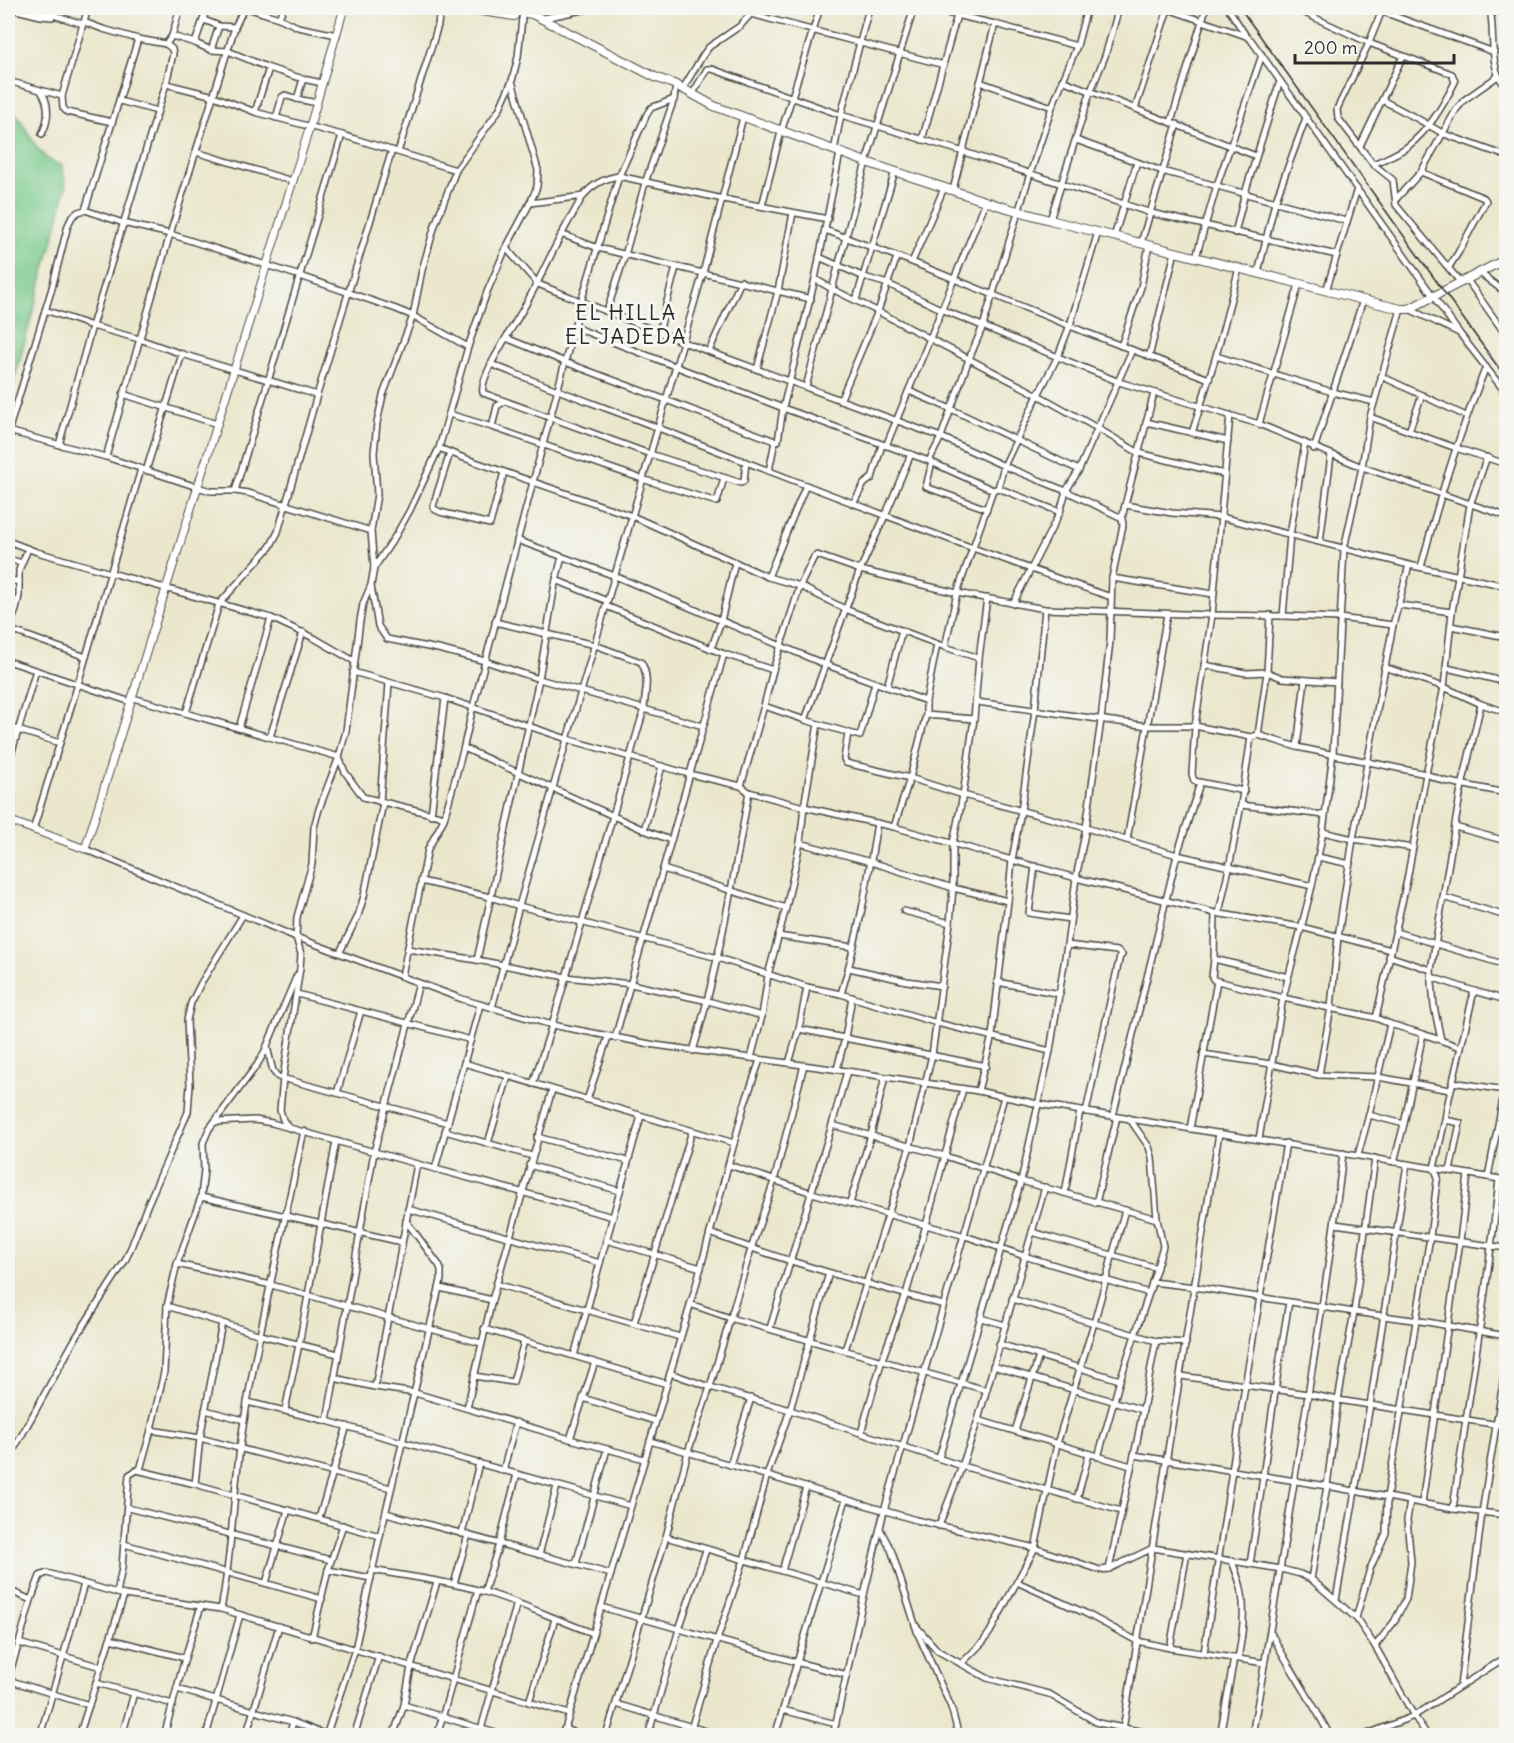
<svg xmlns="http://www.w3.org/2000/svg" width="1514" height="1743" font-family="Delius,sans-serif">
<rect width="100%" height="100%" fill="#f6f6f2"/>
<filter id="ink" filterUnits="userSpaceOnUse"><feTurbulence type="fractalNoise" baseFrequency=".0167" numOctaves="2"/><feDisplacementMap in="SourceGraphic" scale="12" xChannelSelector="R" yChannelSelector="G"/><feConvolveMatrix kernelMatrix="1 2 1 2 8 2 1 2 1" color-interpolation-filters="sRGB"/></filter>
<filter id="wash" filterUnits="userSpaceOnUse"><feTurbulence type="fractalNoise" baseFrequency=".008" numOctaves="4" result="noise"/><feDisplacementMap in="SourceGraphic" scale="24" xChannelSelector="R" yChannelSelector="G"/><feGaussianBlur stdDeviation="1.35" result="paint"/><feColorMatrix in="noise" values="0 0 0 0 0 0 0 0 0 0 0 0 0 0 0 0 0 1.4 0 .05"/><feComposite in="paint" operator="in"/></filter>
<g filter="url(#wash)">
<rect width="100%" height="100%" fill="#ebe7cd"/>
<!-- green -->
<path fill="#7aca8b" stroke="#527a5b" stroke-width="1.5" d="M8,103L23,124L37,148L47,159L62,166L66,186L57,225L8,402Z"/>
</g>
<g filter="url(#ink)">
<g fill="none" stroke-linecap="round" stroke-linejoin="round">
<defs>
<g id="minor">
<path d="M8,8L41,16L52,17"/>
<path d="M30,8L83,24L84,22L103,29L138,39L166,44L172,49L173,54L166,84L92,326L59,445"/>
<path d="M247,8L279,18L298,27L337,35"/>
<path d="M925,8L995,24L1077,46"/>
<path d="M1165,8L1246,36L1251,40L1460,334L1506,393"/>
<path d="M1228,8L1246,36"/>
<path d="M1294,8L1369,43L1452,74L1455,82C1443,106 1429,130 1407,147C1397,154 1385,159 1373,164L1338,118L1337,109L1369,43L1383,8"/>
<path d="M1372,8L1494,52"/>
<path d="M1490,8C1495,32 1488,69 1506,87"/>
<path d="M751,14L944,65"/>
<path d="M279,18L283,8"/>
<path d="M544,18L592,8"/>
<path d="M204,20L219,26L235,27"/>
<path d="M84,22L88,8"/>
<path d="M83,24L62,96L63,108L67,112L112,122"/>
<path d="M172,36L195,43L211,50L228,51L269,68L303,79L322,83"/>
<path d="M195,43L207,8"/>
<path d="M166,44L172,36L180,8"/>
<path d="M211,50L219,26"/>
<path d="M1062,80L1256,156"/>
<path d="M8,81L62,96"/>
<path d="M980,82L1052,107"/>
<path d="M166,84L214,96L255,112L342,135L456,170"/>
<path d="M682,90L703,55L709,47L740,26L756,8"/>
<path d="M41,91C50,104 49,120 42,134"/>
<path d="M692,95L707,69H712L841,115L964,152L1151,213L1337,255"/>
<path d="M297,99L317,103"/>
<path d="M1382,100L1418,119L1444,134L1506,156"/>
<path d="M120,101L157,111"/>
<path d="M1135,109L1168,9"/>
<path d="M255,112L269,68"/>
<path d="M276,118L282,97L285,95L297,99L303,79"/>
<path d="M1171,122L1206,8"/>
<path d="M922,140L959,8"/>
<path d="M1076,140L1162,171L1346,221"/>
<path d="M1360,146L1403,56"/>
<path d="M834,151L841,115L869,8"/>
<path d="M196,152L292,181"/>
<path d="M398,152L433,42L438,25L440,8"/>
<path d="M1373,164L1393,180L1396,205L1461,283"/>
<path d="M1421,172L1484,198L1486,201L1458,253L1449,267"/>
<path d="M953,190L995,24"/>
<path d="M1396,199L1421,172L1456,110L1464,100L1498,76"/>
<path d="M530,203L584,196"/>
<path d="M762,206L781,132L820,8"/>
<path d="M85,210L138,39"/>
<path d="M1050,220L1090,93L1105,56L1119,8"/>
<path d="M825,230L912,262L1085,332L1209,379"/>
<path d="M1235,233L1245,193L1280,81"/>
<path d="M561,234L598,248L811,299"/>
<path d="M1114,237L1137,162"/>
<path d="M1141,243L1177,124"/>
<path d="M506,248L538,284L683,342L941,437L1004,466L1066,491L1122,518"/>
<path d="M819,257L864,277L888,284L943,310L1119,382L1259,424L1362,467L1506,516"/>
<path d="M1196,257L1217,185L1262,55"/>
<path d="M912,262L944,188"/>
<path d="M1258,273L1275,202L1306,118"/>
<path d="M1480,273L1506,293"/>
<path d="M815,279L832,289L879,312L1038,395L1097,428L1139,453L1224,474"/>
<path d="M1467,280L1506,335"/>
<path d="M1326,291L1357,189"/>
<path d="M856,300L895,171"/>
<path d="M1409,309L1459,333"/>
<path d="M45,310L92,326L139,339L182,354L317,395"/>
<path d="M607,311L625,255L645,183L674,99L676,85"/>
<path d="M574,327L783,408L929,461L993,490"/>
<path d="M659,332L676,267"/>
<path d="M506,338L565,362L775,441"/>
<path d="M1121,346L1141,287L1149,245"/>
<path d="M709,351L741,281"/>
<path d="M1216,356L1332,392L1374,402"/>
<path d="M1149,357L1175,252"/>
<path d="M491,364C547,387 604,407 661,429C810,487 959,545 1111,597"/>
<path d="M757,369L778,291L793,213"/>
<path d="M1381,376L1466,416"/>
<path d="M806,387L866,162L914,8"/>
<path d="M909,391L951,409L1079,470"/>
<path d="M123,394L217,424"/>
<path d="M840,401L878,311L897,257"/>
<path d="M504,402L497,406L492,427L642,479L717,502L724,478"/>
<path d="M449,414L492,427"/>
<path d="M1230,415L1212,615L1195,726L1192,774L1194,781L1244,791"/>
<path d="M1370,417L1456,448L1506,464"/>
<path d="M1146,422L1228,441"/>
<path d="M1259,424L1299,284"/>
<path d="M8,431L106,457L197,487L211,491H235L248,493L371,531"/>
<path d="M1409,431L1422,395"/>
<path d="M8,432L52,288L68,225L72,217L78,212L85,210L123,223L170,234L300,276L396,309L413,316L468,347"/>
<path d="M1192,433L1216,356L1239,268"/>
<path d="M886,446L986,201"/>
<path d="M439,448L464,458L632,516L768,577L800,586L845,609L945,647L979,658"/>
<path d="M1314,449L1363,300"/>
<path d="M450,453L433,506L434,509L440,512L490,524L504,472"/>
<path d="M106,457L170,234L235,27L244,8"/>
<path d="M929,461L941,437L969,359L983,326L1030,174L1052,107L1077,46L1087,8"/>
<path d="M746,462L744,481L741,483L650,454L483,393C479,377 510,332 519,316C538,285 552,250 570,219C575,211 579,202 584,195C594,183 605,178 619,176L723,199L828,219"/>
<path d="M932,462L926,487L987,509"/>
<path d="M146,471L182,354"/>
<path d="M769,471L775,441H778L783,408L815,279L840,153"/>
<path d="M998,488L1060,512"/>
<path d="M235,491L342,135"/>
<path d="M853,504L864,484L872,478L882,445"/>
<path d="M1125,505L1172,513L1221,517L1409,565L1506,586"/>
<path d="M517,540L615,576L824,664L926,701"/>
<path d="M8,541L37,552L271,618L314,638L354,661"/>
<path d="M1320,542L1331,455"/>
<path d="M8,559L22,563"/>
<path d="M1421,567C1439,499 1459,433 1486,367"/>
<path d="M374,568L396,535L410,510L439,448L468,347L487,292L506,248L530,203L537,187L538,170L512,81"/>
<path d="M768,577L806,485"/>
<path d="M1112,578L1213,594"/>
<path d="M8,579L19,582"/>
<path d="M556,580L607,601"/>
<path d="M371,586L378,626L387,639L438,649L485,661L539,679L703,726"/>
<path d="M1013,604L1060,512L1066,491L1079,470L1132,350"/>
<path d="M1399,605L1452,612"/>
<path d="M606,606L724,654L773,670"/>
<path d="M1283,616L1290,535L1305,443"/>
<path d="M495,622L595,645L641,662C650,676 645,693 644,709L552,1025L533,1084"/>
<path d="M1451,626L1506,637"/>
<path d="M8,629L86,657"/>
<path d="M8,630L16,610L19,596V570L28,549"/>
<path d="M945,647L957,593L993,490L998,488L1004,466L1038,395L1058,356L1070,325L1098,232"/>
<path d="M711,649L721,621L735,562"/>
<path d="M8,661L131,702"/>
<path d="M1204,665L1246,673L1267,672L1282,678L1337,682"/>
<path d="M1384,667L1444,687L1481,704L1506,712"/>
<path d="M1447,668L1506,682"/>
<path d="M353,672L445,698L567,739L689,774L741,786L749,792L804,807L894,827L1076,878L1215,913L1301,927L1391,950"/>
<path d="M887,687L902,630"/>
<path d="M133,698L339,757L345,772L363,797L444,817"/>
<path d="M977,702L1148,726H1195L1251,737L1258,735L1297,747L1426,774L1444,781L1506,793"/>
<path d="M764,706L805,720L860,736L875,683"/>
<path d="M186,713L219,604L270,547L278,532L317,395L392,150"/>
<path d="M926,715L974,719"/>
<path d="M805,720L860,570L885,516L911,454"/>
<path d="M8,727L60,743"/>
<path d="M239,728L271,618"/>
<path d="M848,733L844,759L846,763L910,778L963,795L1086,828L1177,855L1312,886"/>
<path d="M1258,735L1267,672L1270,615"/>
<path d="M270,737L303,632"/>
<path d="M1297,747L1305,680"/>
<path d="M464,748L644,830L670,840"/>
<path d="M8,765L36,670"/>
<path d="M741,786L764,706L773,670L800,586L814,557L817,555L860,570L957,593L1045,609L1212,615L1283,616L1339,618L1393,625"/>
<path d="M380,802L389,683"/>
<path d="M1241,805L1324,815"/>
<path d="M431,815L445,698"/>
<path d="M894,827L910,778L926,715V701L937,644"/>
<path d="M1455,827L1506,841"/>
<path d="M33,830L78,684L141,469"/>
<path d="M644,830L662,766"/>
<path d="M1323,832L1353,839L1413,848"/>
<path d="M1127,840L1167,614"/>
<path d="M800,843L871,862L953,888L1008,901"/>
<path d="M85,849L296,937L462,999L552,1025L655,1045L847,1071L978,1091L1038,1104L1506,1180"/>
<path d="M1318,857L1350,864"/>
<path d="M1035,866L1029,913L1070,919"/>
<path d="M663,869L786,908"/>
<path d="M421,881L490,897L519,906L718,958L807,987L841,994L937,1023L1050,1051"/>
<path d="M1443,897L1506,916"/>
<path d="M904,911L950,923"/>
<path d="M1215,913L1214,959L1212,977L1214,980L1283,998L1376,1018L1390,1024L1423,1034L1460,1047"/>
<path d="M1219,913L1229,868L1241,805L1251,737"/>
<path d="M1396,932L1506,965"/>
<path d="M778,936L853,947"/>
<path d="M1067,945L1117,951L1122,955L1120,956L1086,1112"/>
<path d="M408,949L477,960L566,977L631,984L708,1001L762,1016"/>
<path d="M340,952L358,916L364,896L383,803"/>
<path d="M1389,956L1431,970"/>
<path d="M1214,959L1288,977"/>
<path d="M477,960L539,679L555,584L562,557"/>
<path d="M849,968L907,981L942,986"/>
<path d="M402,976L428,849L444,819L463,750L473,707L581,302L619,176L647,114L651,108L674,99"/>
<path d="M1431,977L1474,991L1506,1000"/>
<path d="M997,982L1060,994"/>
<path d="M297,994L471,1040"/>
<path d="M841,994C858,938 868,880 877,823"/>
<path d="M492,1008L519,906L559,767L703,273L743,117"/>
<path d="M1376,1018L1407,880L1426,774L1444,687L1452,612L1470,505L1487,457"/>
<path d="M799,1029L986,1066"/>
<path d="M615,1038L724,654"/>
<path d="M1441,1040L1434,1006L1431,970L1460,795L1481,704"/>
<path d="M267,1047L273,1071L278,1077L448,1123"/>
<path d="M693,1051C719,966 733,879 749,792"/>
<path d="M1203,1054L1271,1064L1319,1075L1378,1077L1450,1090"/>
<path d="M751,1058L762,1016L768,975L786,908L800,843L804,807L818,724"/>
<path d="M464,1063L734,1143"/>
<path d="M789,1063L799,1029L807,987"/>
<path d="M837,1069L845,1038L852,997"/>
<path d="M1319,1075L1331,1007L1338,937L1353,839L1393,625L1409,565"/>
<path d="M1452,1082L1505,1090"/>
<path d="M978,1091L992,1036L1008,901L1012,860L1021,811L1035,710L1045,609"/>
<path d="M337,1093L361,1011"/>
<path d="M587,1100L608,1037"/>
<path d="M1369,1115L1404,1124"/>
<path d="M1113,1116L1177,855L1200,783"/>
<path d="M215,1122L255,1120L272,1123L417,1164L613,1217"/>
<path d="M832,1125L945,1156L1021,1181L1157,1219"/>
<path d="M288,1127L283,1120L280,1110L283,1078L300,968L301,954L296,937L297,917L312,864L314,827L319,809L339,757L346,731L360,621L363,604L371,585L374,568L371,531L377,494L374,453L377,423L383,395L413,316L422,270L435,225L456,170L499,110L512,81L518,57L522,18"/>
<path d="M1190,1129L1217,981"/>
<path d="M445,1131L532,1156"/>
<path d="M537,1137L628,1161"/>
<path d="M1259,1139L1283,998L1312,886L1323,832L1333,753L1344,549L1362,467L1370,417L1401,309"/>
<path d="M488,1143L508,1077"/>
<path d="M1358,1155L1369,1115L1390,1024"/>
<path d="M1394,1162L1404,1124L1423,1034"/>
<path d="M529,1165L620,1191"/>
<path d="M729,1165L812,1193L965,1236L1024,1256L1149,1293"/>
<path d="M435,1169L480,1005"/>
<path d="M1450,1171L1460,1123L1445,1120L1447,1107L1474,991"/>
<path d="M1488,1177L1506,1083"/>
<path d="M1065,1193L1080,1111"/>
<path d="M201,1197L402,1242"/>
<path d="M850,1203L871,1135L885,1077"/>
<path d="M1096,1203L1117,1117"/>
<path d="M408,1209L600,1263"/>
<path d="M1335,1224L1506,1248"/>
<path d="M1032,1232L1157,1268"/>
<path d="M710,1233C786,1262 865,1283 943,1305"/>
<path d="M606,1240L701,1268"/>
<path d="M177,1264L271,1285L481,1343"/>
<path d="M1152,1282L1195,1287L1354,1312L1427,1322L1506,1336"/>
<path d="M496,1284L680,1337"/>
<path d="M440,1288L492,1300"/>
<path d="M1012,1299L1156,1341L1186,1343"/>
<path d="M690,1304L730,1318L986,1390"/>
<path d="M167,1306L261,1335L338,1354"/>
<path d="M981,1318L1005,1325"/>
<path d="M634,1323L692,1131"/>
<path d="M770,1328L832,1125L847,1071"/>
<path d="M484,1329L667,1384"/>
<path d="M999,1344L1120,1380"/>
<path d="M845,1350L910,1146L932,1055L950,923L953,888V843L963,795L974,719L979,658L987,598"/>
<path d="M574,1356L641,1116"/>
<path d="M993,1366L1143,1410"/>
<path d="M670,1373L710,1387L790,1410L962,1466L1121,1511"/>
<path d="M474,1376L513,1382L524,1341"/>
<path d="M1181,1376L1308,1394L1338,1400L1506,1426"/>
<path d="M334,1378L375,1387L415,1393L570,1439L644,1459"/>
<path d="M375,1387L417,1164"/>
<path d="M583,1398L655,1421"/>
<path d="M247,1402L327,1421L631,1506"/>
<path d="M467,1408L492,1300L552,1090"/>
<path d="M205,1410L244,1420"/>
<path d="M285,1410L299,1345L336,1141"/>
<path d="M978,1420L1131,1466"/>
<path d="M327,1421L374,1152L419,983"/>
<path d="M151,1430L200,1438L391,1488"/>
<path d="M1015,1431L1039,1356"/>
<path d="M861,1433L882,1360L906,1294L926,1225L963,1089"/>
<path d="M570,1439L595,1362"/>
<path d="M650,1441L916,1520L1035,1548L1100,1570L1109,1569L1153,1548L1281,1569L1300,1574L1311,1579L1356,1618L1375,1646L1414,1716L1428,1736"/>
<path d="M1134,1455L1327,1486L1453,1509L1506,1515"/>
<path d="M1098,1457L1120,1380L1149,1293L1163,1246L1157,1219L1152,1157L1149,1147L1129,1118"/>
<path d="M939,1458L1021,1181L1050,1051L1067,945L1076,878L1086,828L1101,720L1110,641L1112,578L1123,525L1122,518L1125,505L1154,393"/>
<path d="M8,1460L75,1339L125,1261L132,1245L147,1206L188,1112L190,1085L187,1020L191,1003L201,983L243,915"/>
<path d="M730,1465L751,1398"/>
<path d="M140,1470L151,1430L164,1372L167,1306L177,1264L201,1197L204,1170L203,1143L209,1129L257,1065L264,1053L297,975"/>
<path d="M503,1471L516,1422"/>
<path d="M195,1484L200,1438L222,1323"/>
<path d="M1077,1499L1089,1454"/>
<path d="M1422,1503L1460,1241L1468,1174"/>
<path d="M128,1508L331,1560"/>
<path d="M1453,1509C1468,1399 1488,1290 1499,1179"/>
<path d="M386,1513L611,1574"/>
<path d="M319,1518L347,1426"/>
<path d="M939,1526L962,1466L978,1420L1045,1187"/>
<path d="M880,1529L892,1552L918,1634L951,1707L959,1736"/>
<path d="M462,1534L479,1463"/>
<path d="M666,1537L864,1595"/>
<path d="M124,1544L322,1599"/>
<path d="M539,1555L557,1486"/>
<path d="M1232,1561C1235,1570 1239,1579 1241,1588C1246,1611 1242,1637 1238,1659"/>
<path d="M576,1564L607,1449"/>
<path d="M1250,1564C1264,1477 1274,1389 1289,1302"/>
<path d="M1109,1569L1137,1441L1156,1341"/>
<path d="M328,1570L371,1578"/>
<path d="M372,1570C410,1577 449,1581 485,1592C522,1603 557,1620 593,1633"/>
<path d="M782,1571L806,1487"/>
<path d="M1311,1579L1327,1486L1338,1400L1354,1312L1375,1158"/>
<path d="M1017,1582L1085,1613L1137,1641L1170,1648L1264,1663"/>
<path d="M266,1583L288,1510"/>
<path d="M454,1584L468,1535"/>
<path d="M8,1590L31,1600L19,1643L8,1678"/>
<path d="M484,1592L499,1544L517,1474"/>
<path d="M117,1593L122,1568L129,1475L137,1470L195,1484L380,1536"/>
<path d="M31,1600L40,1576L47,1573L124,1595L221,1609L569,1714"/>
<path d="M1336,1600L1370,1405L1407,1164"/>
<path d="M601,1607L796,1662L847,1675"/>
<path d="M221,1609C233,1549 233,1487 243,1427C259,1328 283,1230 304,1131"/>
<path d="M1356,1618L1370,1569L1386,1533L1387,1497L1430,1237L1437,1181L1438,1177L1434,1168L1445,1120"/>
<path d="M915,1625L938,1651L987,1678L1049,1694L1098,1723L1165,1736"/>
<path d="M1271,1633C1289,1668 1312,1700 1330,1736"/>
<path d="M312,1638L328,1570L343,1525"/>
<path d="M110,1639L185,1658"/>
<path d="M19,1643L101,1667"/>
<path d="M1375,1646L1394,1622L1406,1599L1411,1562L1407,1520L1410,1501"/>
<path d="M1170,1648L1187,1553"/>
<path d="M1204,1653L1245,1386L1286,1143"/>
<path d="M961,1664L983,1642L990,1632L1035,1548L1057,1444L1094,1323L1125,1210"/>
<path d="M8,1680L89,1705"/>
<path d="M96,1683L173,1704"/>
<path d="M1460,1686L1482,1513L1506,1364"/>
<path d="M177,1689L293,1722L327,1735"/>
<path d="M529,1702L555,1619"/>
<path d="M616,1704L722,1736"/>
<path d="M404,1705L505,1736"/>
<path d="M783,1710L836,1724"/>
<path d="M564,1729L585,1736"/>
<path d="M8,1731L21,1736"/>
<path d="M40,1736L84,1584"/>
<path d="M79,1736L124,1595"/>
<path d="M122,1736L134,1693"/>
<path d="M164,1736L185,1658L201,1606"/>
<path d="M206,1736L240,1615"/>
<path d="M246,1736L279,1626"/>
<path d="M289,1736L293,1722"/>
<path d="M326,1736L355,1649L380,1536L441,1280V1270L439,1265L406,1221"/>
<path d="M354,1736L379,1656"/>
<path d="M393,1736L404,1705L411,1667L437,1582"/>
<path d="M437,1736L478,1590"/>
<path d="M479,1736L517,1603"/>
<path d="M563,1736L695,1289L744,1106L760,1060"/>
<path d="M606,1736L666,1537L688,1452L710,1387L751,1249L774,1181L804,1065"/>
<path d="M648,1736L679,1629L706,1550"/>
<path d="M689,1736L717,1640L744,1560L767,1475L790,1410L829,1273"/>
<path d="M775,1736L846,1499"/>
<path d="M833,1736L864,1595L884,1511L1004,1097"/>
<path d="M1122,1736L1219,1133"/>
<path d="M1220,1736L1234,1658"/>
<path d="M1252,1736C1272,1622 1290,1509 1308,1395C1321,1315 1334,1234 1343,1153"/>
<path d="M1362,1736L1414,1716L1506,1657"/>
</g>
<path id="tertiary" d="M8,820L85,849L310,126L344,8"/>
<g id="primary">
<path d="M463,8L514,16"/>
<path d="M498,8L532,14L542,19L655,77L676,85L714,106L866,162L1000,206L1050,220L1363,300L1401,309H1409L1506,259"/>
</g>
</defs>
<!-- minor casing -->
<use href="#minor" stroke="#484743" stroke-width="8"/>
<!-- tertiary casing -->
<use href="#tertiary" stroke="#484743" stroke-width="9"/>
<!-- primary casing -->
<use href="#primary" stroke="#484743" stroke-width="10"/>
<!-- minor -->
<use href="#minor" stroke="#fff" stroke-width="5"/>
<!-- tertiary -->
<use href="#tertiary" stroke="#fff" stroke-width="7"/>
<!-- primary -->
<use href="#primary" stroke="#fff" stroke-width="8"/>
<!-- rail -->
<path stroke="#2b2b2b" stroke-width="1.5" d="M1240,8L1506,378"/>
</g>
</g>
<g text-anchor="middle" stroke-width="6" stroke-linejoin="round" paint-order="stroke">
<!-- quarter labels -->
<g font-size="21" letter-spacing="1.5" fill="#2b2b2b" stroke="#f6f6f2">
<text x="626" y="320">EL HILLA<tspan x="626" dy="24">EL JADEDA</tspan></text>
</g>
</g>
<!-- margin -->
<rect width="1514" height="1743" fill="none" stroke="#f6f6f2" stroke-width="30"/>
<!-- scale -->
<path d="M1295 54v9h159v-9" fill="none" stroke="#2b2b2b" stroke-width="3"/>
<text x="1304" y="54" font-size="18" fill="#2b2b2b" stroke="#f6f6f2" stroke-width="4.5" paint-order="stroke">200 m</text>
</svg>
